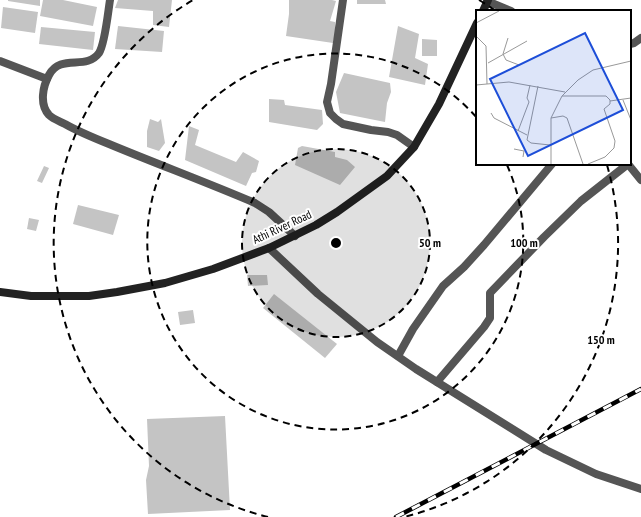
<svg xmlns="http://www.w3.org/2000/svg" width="641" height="517" font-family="'PT Sans Narrow',sans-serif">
<rect width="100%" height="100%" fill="#fff"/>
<!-- building -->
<g fill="#c4c4c4">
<path d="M8,0H40V6L8,1Z"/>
<path d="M43,0H63L97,7L93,26L40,16Z"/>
<path d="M118,0H172L169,27L153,25V11L115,8Z"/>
<path d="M289,0H332L336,1L330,21L335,22V34L333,43L286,36L289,14Z"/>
<path d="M357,0H385L386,4H357Z"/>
<path d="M3,7L38,12L35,33L1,28Z"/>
<path d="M118,26L164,31L162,52L115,49Z"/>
<path d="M398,26L419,34L415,58L428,64L425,85L389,77Z"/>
<path d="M41,27L95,32L93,50L39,44Z"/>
<path d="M422,39L437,40V56H422Z"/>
<path d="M344,73L390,83L391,92L387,103L385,122L340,113L336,92Z"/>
<path d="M269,99L284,100L285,105L322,110L323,124L317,130L269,122Z"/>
<path d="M150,119L158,122L161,119L165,143L159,151L147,147V131Z"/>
<path d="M189,126L199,130L195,145L236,162L243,152L259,161L256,172L252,173L246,186L185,160Z"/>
<path d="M302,146L335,152V157L347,160L355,167L340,185L295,165L298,148Z"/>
<path d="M44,166L49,168L42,183L37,181Z"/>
<path d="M78,205L119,215L113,235L73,224Z"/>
<path d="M29,218L39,220L36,231L27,229Z"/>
<path d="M247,275H267L268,285L248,286Z"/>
<path d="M274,294L337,344L325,358L263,308Z"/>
<path d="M193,310L195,323L180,325L178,312Z"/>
<path d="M225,416L230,510L148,514L146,480L149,466L147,419Z"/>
</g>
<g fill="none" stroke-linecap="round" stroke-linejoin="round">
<!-- service -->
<path stroke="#555" stroke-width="8" d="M630,44L634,43L641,38"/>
<!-- minor -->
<g stroke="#555" stroke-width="8">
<path d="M110,0C108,12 105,44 99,53C86,71 61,53 49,75C43,86 39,104 49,115C53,119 59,121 65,124C79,132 94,138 109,144C157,164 206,182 255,203L269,212L295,236"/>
<path d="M343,0L331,84L327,102L330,113L336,119L343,124L371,130L388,132L397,135L414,147"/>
<path d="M487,1L511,11"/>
<path d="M0,61L47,79"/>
<path d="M628,164L641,180"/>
<path d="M398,356L413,329L443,286L464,267L484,245L552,164"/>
<path d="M437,382L484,327L490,318V293L544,237L581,201L628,164"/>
</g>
<!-- tertiary -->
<path stroke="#555" stroke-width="8" d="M269,248L318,294L377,342L416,369L546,450L596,474L641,489"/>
<!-- secondary -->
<g stroke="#222" stroke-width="8">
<path d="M483,11L488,0"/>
<path d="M0,292L31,296H89L117,292L165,283L213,269L269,248L316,225L337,212L387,176L414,147L439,104L477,23"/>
</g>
<defs>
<path id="rail" d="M396,517L641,389"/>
</defs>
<!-- rail casing -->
<use href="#rail" stroke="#000" stroke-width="4.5"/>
<!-- rail -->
<use href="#rail" stroke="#fff" stroke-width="3" stroke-dasharray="9" stroke-linecap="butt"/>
</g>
<!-- distance rings -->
<circle cx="336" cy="243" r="94" fill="#000" fill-opacity=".12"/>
<g fill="none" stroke="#000" stroke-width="2" stroke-dasharray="7 5">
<circle cx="336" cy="243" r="94"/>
<path d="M507 165A188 188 0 1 1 477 118"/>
<path d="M268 517A282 282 0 0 1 193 0M479 0A282 282 0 0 1 496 11M607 165A282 282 0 0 1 404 517"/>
</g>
<g text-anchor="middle" stroke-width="4" stroke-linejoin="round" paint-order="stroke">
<!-- street labels -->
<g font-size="12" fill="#000" stroke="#fff">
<text transform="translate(282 227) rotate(-25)" y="4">Athi River Road</text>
</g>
</g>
<!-- overview -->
<g transform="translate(476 10)">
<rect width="155" height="155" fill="#fff"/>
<path fill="none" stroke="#999" stroke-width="1" d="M0,13L23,1M0,26L10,36L11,74M32,28L27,44L30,50L43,55M12,53L51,31M0,75L33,72L89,82M62,76L51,130L55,133L74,135M86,86H130L134,90V94L128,99L139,131L138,138L129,147L112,154M147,90L155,110M134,91L155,88M15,103L18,108L51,125M75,108L87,106L91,108L107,154M42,121L53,92L51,88L54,75M38,139L48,141L47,147M75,154V108L86,86L102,70L117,60L155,51"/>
<path fill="#1d4ed8" fill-opacity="0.15" stroke="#1d4ed8" stroke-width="2" d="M109,23L147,100L52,146L14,69Z"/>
<rect width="155" height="155" fill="none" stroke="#000" stroke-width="2"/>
</g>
<circle cx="336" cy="243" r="6" fill="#000" stroke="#fff" stroke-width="2"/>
<g font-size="12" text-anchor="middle" font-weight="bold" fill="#000" stroke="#fff" stroke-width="4" stroke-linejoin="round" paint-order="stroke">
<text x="430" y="247">50 m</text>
<text x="524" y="247">100 m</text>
<text x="601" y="344">150 m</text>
</g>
</svg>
